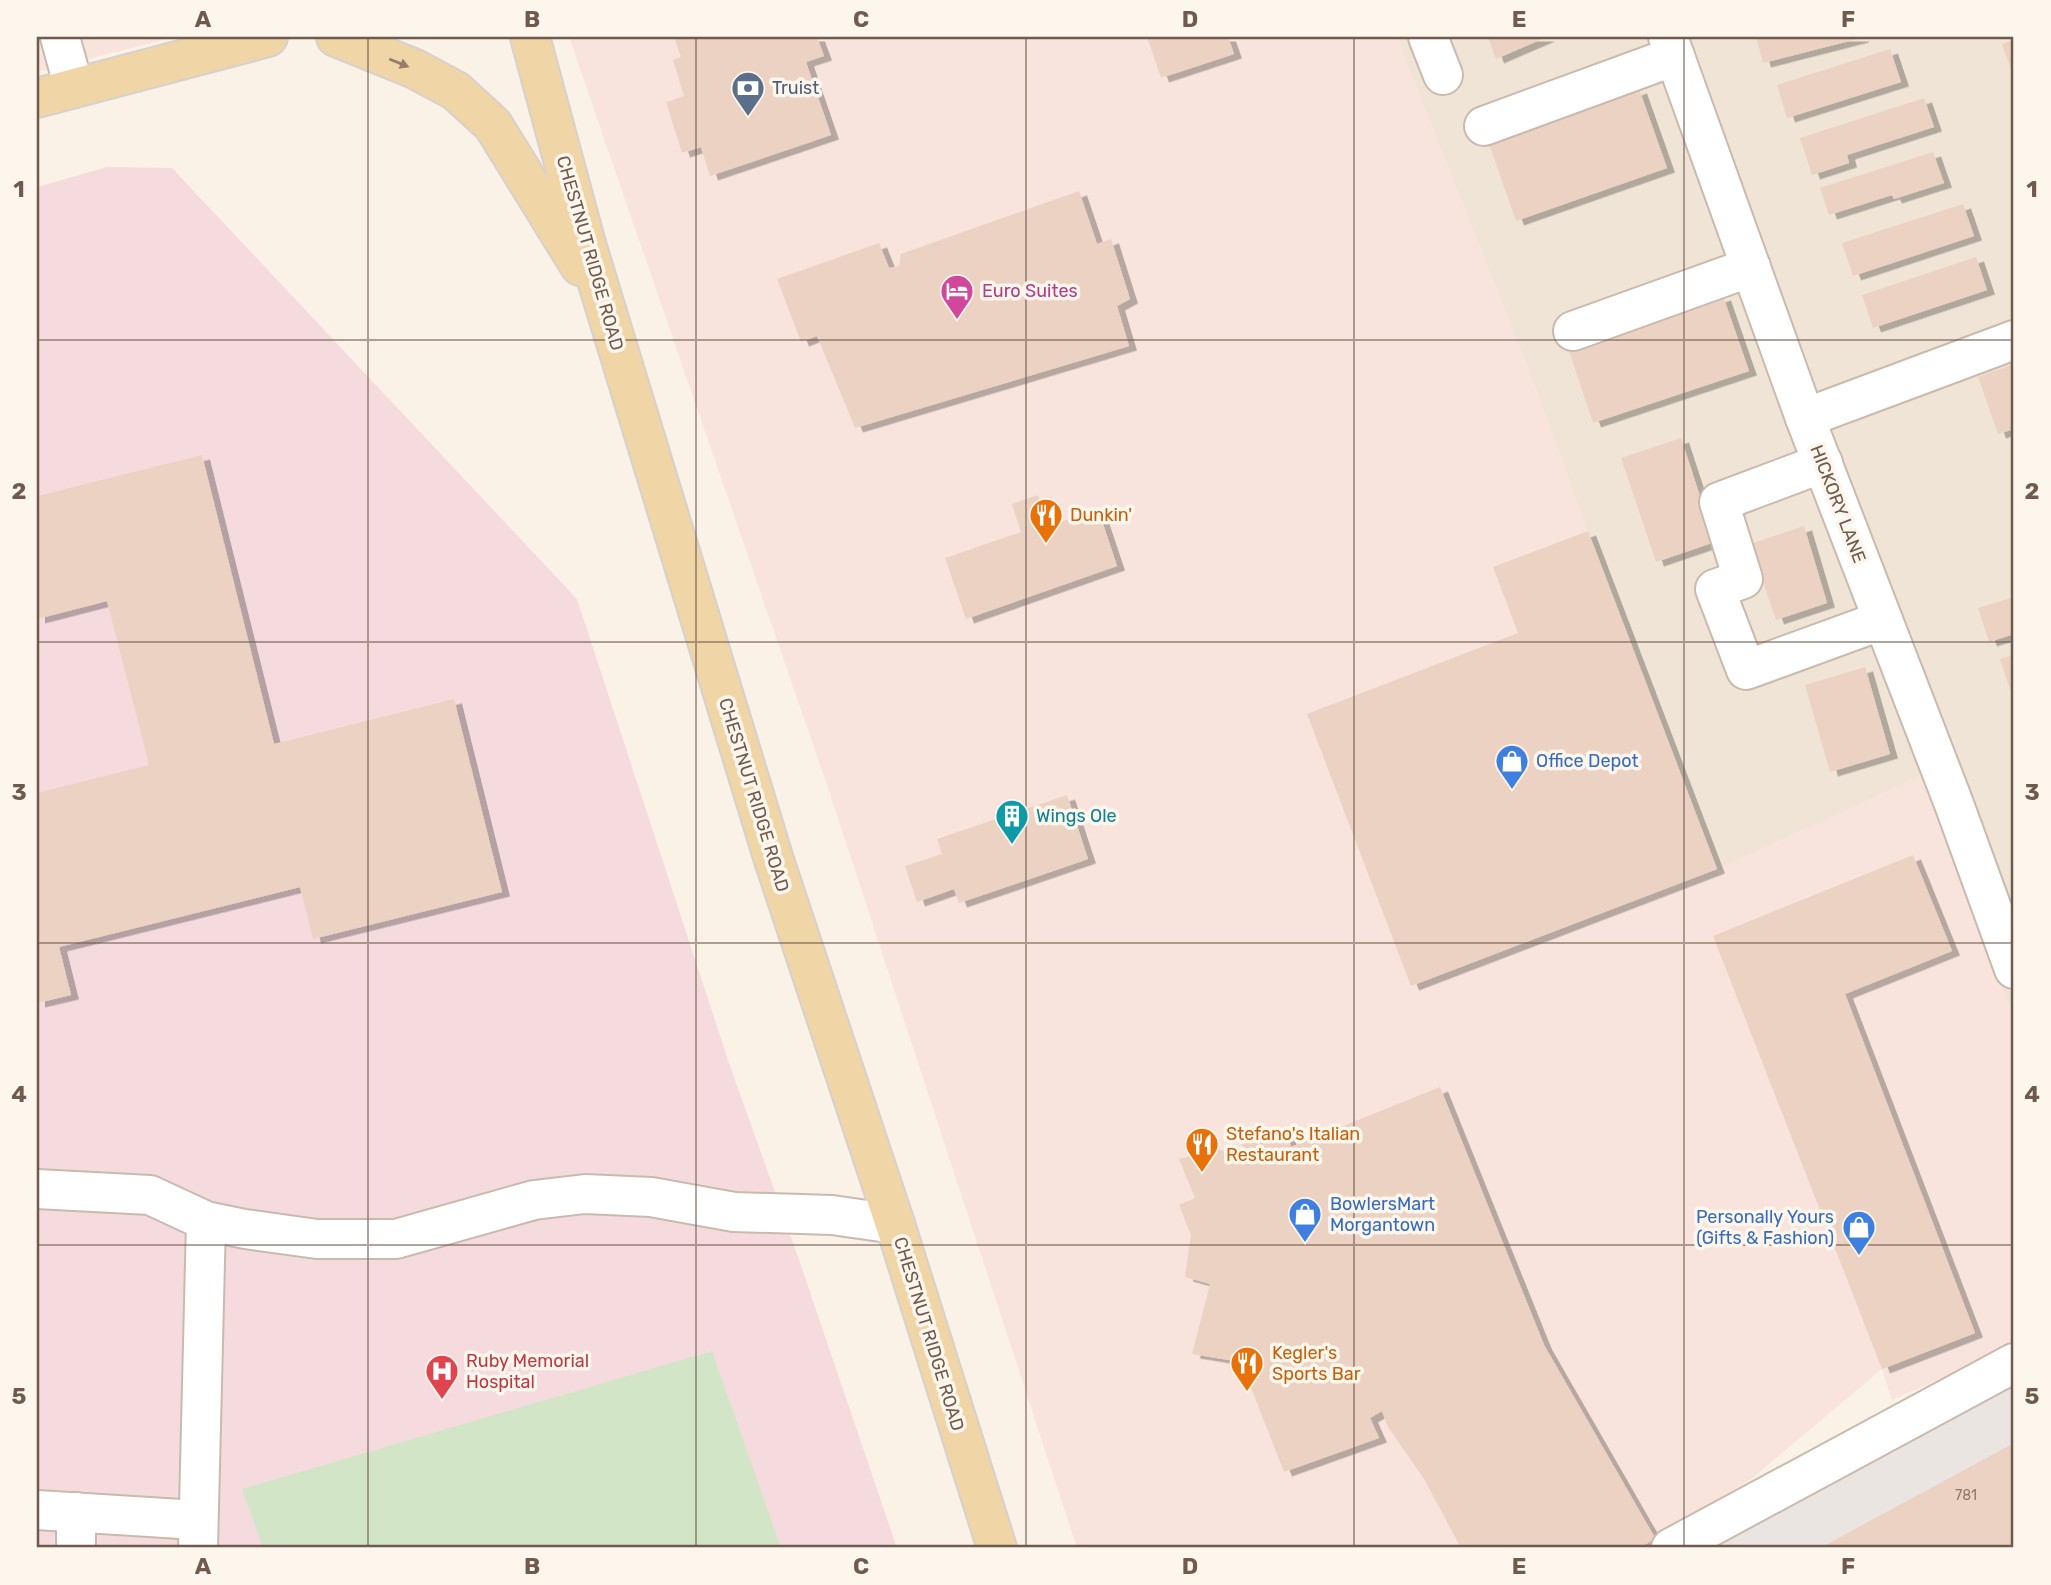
<svg xmlns="http://www.w3.org/2000/svg" width="2051" height="1585" font-family="Rubik,sans-serif">
<defs>
<filter id="shadow"><feDropShadow dx="8" dy="4.5" stdDeviation="0" flood-color="#0004"/></filter>
</defs>
<rect width="100%" height="100%" fill="#faf2e7"/>
<!-- residential -->
<path fill="#f0e4d6" d="M1394,37H2014V1020L1924,775L1717,869Z"/>
<!-- commercial -->
<g fill="#f8e4dc">
<path d="M37,37H175L37,72Z"/>
<path d="M569,37H1397L1537,390L1588,531L1717,869L1924,774L2014,1020V1343L1987,1358L1892,1400L1882,1369L1750,1480L1638,1548H1077L829,791Z"/>
</g>
<!-- industrial -->
<path fill="#eae5e0" d="M2014,1368V1548H1684Z"/>
<!-- medical -->
<path fill="#f6dbde" d="M107,167L172,168L577,599L728,1060L797,1254L897,1548H37V187Z"/>
<!-- green -->
<path fill="#d3e5c7" d="M712,1351L781,1548H263L242,1489Z"/>
<!-- building -->
<g fill="#ecd2c2" filter="url(#shadow)">
<path d="M674,37H817L824,56L806,62L831,135L710,176L701,147L682,153L666,102L684,96L673,60L681,57Z"/>
<path d="M1147,37H1228L1234,54L1161,78Z"/>
<path d="M1488,37H1547L1496,59Z"/>
<path d="M1756,37H1861V38L1763,63Z"/>
<path d="M2014,40V77L2002,44Z"/>
<path d="M1890,49L1901,82L1787,118L1777,85Z"/>
<path d="M1639,89L1667,168L1516,221L1488,141Z"/>
<path d="M1924,98L1934,127L1847,155L1849,163L1812,175L1800,138Z"/>
<path d="M1933,152L1944,183L1894,199L1892,195L1829,215L1820,188Z"/>
<path d="M1079,191L1097,244L1111,239L1130,299L1117,306L1129,346L855,428L817,336L801,342L777,279L879,243L889,268L899,266L901,254Z"/>
<path d="M1963,204L1974,236L1853,276L1842,243Z"/>
<path d="M1976,257L1987,290L1873,328L1862,295Z"/>
<path d="M1723,296L1749,371L1593,423L1568,348Z"/>
<path d="M2014,364V429L1998,434L1978,377Z"/>
<path d="M1681,438L1715,542L1656,562L1621,458Z"/>
<path d="M202,455L274,744L454,699L502,892L313,939L300,887L59,947L71,995L37,1003V793L149,765L107,601L37,619V496Z"/>
<path d="M1038,495L1049,526L1098,509L1117,566L966,619L945,558L1021,532L1012,504Z"/>
<path d="M1804,526L1827,603L1776,620L1750,544Z"/>
<path d="M1588,531L1717,869L1411,986L1307,714L1518,633L1493,567Z"/>
<path d="M2014,597V634L1989,642L1978,608Z"/>
<path d="M2014,655V691L2011,692L2000,659Z"/>
<path d="M1865,667L1890,754L1830,772L1805,685Z"/>
<path d="M1067,795L1088,859L959,903L954,889L917,902L905,866L942,854L937,839Z"/>
<path d="M1913,855L1952,951L1845,994L1975,1333L1882,1369L1713,936Z"/>
<path d="M1440,1087L1544,1345L1655,1538L1640,1548H1461L1424,1479L1388,1427L1382,1411L1370,1418L1379,1438L1284,1472L1241,1362L1192,1354L1210,1284L1185,1277L1191,1235L1179,1205L1195,1198L1179,1159L1218,1149L1240,1157L1246,1155L1242,1144L1285,1129L1291,1147Z"/>
<path d="M2014,1443V1548H1820Z"/>
</g>
<g fill="none" stroke-linecap="round" stroke-linejoin="round">
<defs>
<g id="minor">
<path d="M60,37L74,88"/>
<path d="M1428,37L1443,75"/>
<path d="M1668,37L1805,418L1954,804L2014,969"/>
<path d="M1484,126L1675,56"/>
<path d="M1573,331L1751,267"/>
<path d="M1805,418L2014,340"/>
<path d="M1823,463L1719,502L1743,579L1715,589L1746,670L1883,620"/>
<path d="M37,1189L150,1195L206,1221L198,1548"/>
<path d="M206,1221L245,1229L317,1239H396L534,1200L585,1194L651,1197L734,1212L832,1215L895,1224"/>
<path d="M37,1510L197,1520"/>
<path d="M76,1548V1512"/>
<path d="M1671,1548L2014,1363"/>
</g>
<g id="major">
<path d="M336,37L415,69L456,91L493,125L580,266"/>
<path d="M530,37L586,244L773,857L895,1224L997,1548"/>
<path d="M37,98L268,37"/>
</g>
</defs>
<!-- minor casing -->
<use href="#minor" stroke="#cabaae" stroke-width="42"/>
<!-- major casing -->
<use href="#major" stroke="#d7d1cd" stroke-width="42"/>
<!-- minor -->
<use href="#minor" stroke="#fff" stroke-width="38"/>
<!-- major -->
<use href="#major" stroke="#f0d5a7" stroke-width="38"/>
</g>
<!-- one-way arrows -->
<defs><path id="oneway-solid" d="M-6-.8H1V-3.2L6.5 0L1 3.2V.8H-6Z" transform="scale(1.75)"/></defs>
<use fill="#967f69" href="#oneway-solid" transform="translate(399 63) rotate(22)"/>
<!-- grid -->
<path fill="none" stroke="#705a4e" stroke-width="2" stroke-opacity="0.55" d="M368,37V1548M696,37V1548M1026,37V1548M1354,37V1548M1684,37V1548M37,340H2014M37,642H2014M37,943H2014M37,1245H2014"/>
<!-- icons -->
<defs>
<symbol id="bank-pin" viewBox="-11 -11 22 30"><path d="M0 17L-7.5 6A9.5 9.5 0 1 1 7.5 6Z" fill="#5c6f8a" stroke="#fdf6ed"/><path d="M-6-4H6V4H-6ZM0-2.3a2.3 2.3 0 1 0 0 4.6a2.3 2.3 0 1 0 0-4.6Z" fill="#fff"/></symbol>
<symbol id="hotel-pin" viewBox="-11 -11 22 30"><path d="M0 17L-7.5 6A9.5 9.5 0 1 1 7.5 6Z" fill="#d1479c" stroke="#fdf6ed"/><path d="M-6-4.5h1.5V1H6V5H4.5V3h-9V5H-6ZM-4 0a1.8 1.8 0 1 1 3.6 0ZM.5 0V-2.5h3Q6-2.5 6 0Z" fill="#fff"/></symbol>
<symbol id="restaurant-pin" viewBox="-11 -11 22 30"><path d="M0 17L-7.5 6A9.5 9.5 0 1 1 7.5 6Z" fill="#e8710a" stroke="#fdf6ed"/><path d="M-5-6h1v4h1v-4h1v4h1v-4h1v5L-1.5 .5V6h-2V.5L-5-1ZM5-6V6H3V1.5H1.5Q1.5-4 5-6Z" fill="#fff"/></symbol>
<symbol id="shop-pin" viewBox="-11 -11 22 30"><path d="M0 17L-7.5 6A9.5 9.5 0 1 1 7.5 6Z" fill="#3f7fe0" stroke="#fdf6ed"/><path d="M-5-2.5h2.3a2.7 3.5 0 0 1 5.4 0H5L5.5 6h-11ZM-1.5-2.5h3a1.5 2.3 0 0 0-3 0Z" fill="#fff"/></symbol>
<symbol id="building-pin" viewBox="-11 -11 22 30"><path d="M0 17L-7.5 6A9.5 9.5 0 1 1 7.5 6Z" fill="#0f9aa8" stroke="#fdf6ed"/><path d="M-4-6H4V6H1V3H-1V6H-4ZM-2.5-4.3h1.7v1.8h-1.7ZM.8-4.3h1.7v1.8H.8ZM-2.5-1h1.7V.8h-1.7ZM.8-1h1.7V.8H.8Z" fill="#fff"/></symbol>
<symbol id="hospital-pin" viewBox="-11 -11 22 30"><path d="M0 17L-7.5 6A9.5 9.5 0 1 1 7.5 6Z" fill="#e0444e" stroke="#fdf6ed"/><path d="M-5-5h3v3.5h4V-5h3V5h-3V1.5h-4V5h-3Z" fill="#fff"/></symbol>
</defs>
<g fill-rule="evenodd">
<use href="#bank-pin" x="729" y="69" width="38" height="52"/>
<use href="#hotel-pin" x="938" y="272" width="38" height="52"/>
<use href="#restaurant-pin" x="1027" y="496" width="38" height="52"/>
<use href="#shop-pin" x="1493" y="742" width="38" height="52"/>
<use href="#building-pin" x="993" y="797" width="38" height="52"/>
<use href="#restaurant-pin" x="1183" y="1125" width="38" height="52"/>
<use href="#shop-pin" x="1286" y="1195" width="38" height="52"/>
<use href="#shop-pin" x="1840" y="1208" width="38" height="52"/>
<use href="#restaurant-pin" x="1228" y="1344" width="38" height="52"/>
<use href="#hospital-pin" x="423" y="1352" width="38" height="52"/>
</g>
<g text-anchor="middle" stroke-width="7" stroke-linejoin="round" paint-order="stroke">
<!-- number labels -->
<g font-size="14" fill="#8f786b">
<text x="1966" y="1500">781</text>
</g>
<!-- service labels -->
<g font-size="18" fill="#4e5e75" stroke="#fdf6ed" text-anchor="start">
<text x="772" y="94">Truist</text>
</g>
<!-- street labels -->
<g font-size="18" fill="#705a4e" stroke="#fdf6ed">
<text transform="translate(590 253) rotate(74)" y="6">CHESTNUT RIDGE ROAD</text>
<text transform="translate(1838 504) rotate(69)" y="6">HICKORY LANE</text>
<text transform="translate(754 795) rotate(73)" y="6">CHESTNUT RIDGE ROAD</text>
<text transform="translate(929 1334) rotate(73)" y="6">CHESTNUT RIDGE ROAD</text>
</g>
<!-- hotel labels -->
<g font-size="18" fill="#b23c85" stroke="#fdf6ed" text-anchor="start">
<text x="982" y="297">Euro Suites</text>
</g>
<!-- food labels -->
<g font-size="18" fill="#c56008" stroke="#fdf6ed" text-anchor="start">
<text x="1070" y="521">Dunkin'</text>
<text x="1226" y="1140">Stefano's Italian<tspan x="1226" dy="21">Restaurant</tspan></text>
<text x="1272" y="1359">Kegler's<tspan x="1272" dy="21">Sports Bar</tspan></text>
</g>
<!-- shop labels -->
<g font-size="18" fill="#366cbe" stroke="#fdf6ed" text-anchor="start">
<text x="1536" y="767">Office Depot</text>
<text x="1330" y="1210">BowlersMart<tspan x="1330" dy="21">Morgantown</tspan></text>
<text x="1834" y="1223" text-anchor="end">Personally Yours<tspan x="1834" dy="21">(Gifts &amp; Fashion)</tspan></text>
</g>
<!-- culture labels -->
<g font-size="18" fill="#0d838f" stroke="#fdf6ed" text-anchor="start">
<text x="1036" y="822">Wings Ole</text>
</g>
<!-- health labels -->
<g font-size="18" fill="#be3a42" stroke="#fdf6ed" text-anchor="start">
<text x="466" y="1367">Ruby Memorial<tspan x="466" dy="21">Hospital</tspan></text>
</g>
</g>
<!-- border -->
<rect width="2051" height="1585" fill="none" stroke="#fdf6ed" stroke-width="77"/>
<rect x="38" y="38" width="1974" height="1508" fill="none" stroke="#705a4e" stroke-width="2.5"/>
<g font-size="23" text-anchor="middle" font-weight="bold" fill="#705a4e">
<text x="203" y="27">A</text>
<text x="532" y="27">B</text>
<text x="861" y="27">C</text>
<text x="1190" y="27">D</text>
<text x="1519" y="27">E</text>
<text x="1848" y="27">F</text>
<text x="19" y="197">1</text>
<text x="2032" y="197">1</text>
<text x="19" y="499">2</text>
<text x="2032" y="499">2</text>
<text x="19" y="800">3</text>
<text x="2032" y="800">3</text>
<text x="19" y="1102">4</text>
<text x="2032" y="1102">4</text>
<text x="19" y="1404">5</text>
<text x="2032" y="1404">5</text>
<text x="203" y="1574">A</text>
<text x="532" y="1574">B</text>
<text x="861" y="1574">C</text>
<text x="1190" y="1574">D</text>
<text x="1519" y="1574">E</text>
<text x="1848" y="1574">F</text>
</g>
</svg>
